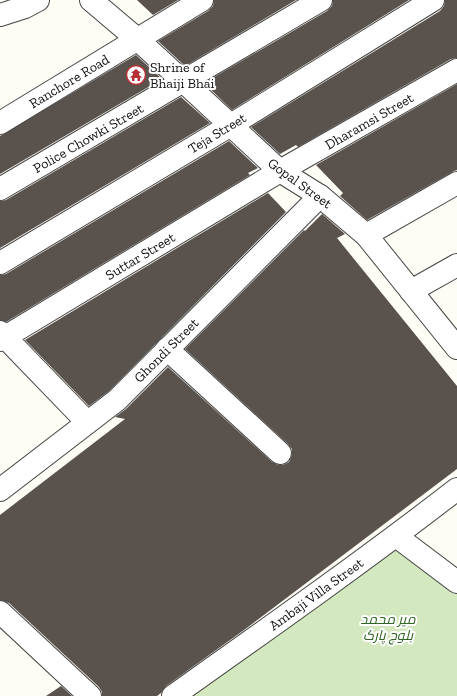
<svg xmlns="http://www.w3.org/2000/svg" width="457" height="696" font-family="'Zilla Slab',Cairo,serif">
<rect width="100%" height="100%" fill="#fefdf5"/>
<!-- green -->
<path fill="#d4e8bf" d="M396,536L457,582V696H174Z"/>
<!-- building -->
<g fill="#59524d">
<path d="M137,0H178L153,15Z"/>
<path d="M214,0H296L185,66L158,41L208,11L213,6Z"/>
<path d="M333,0H409L232,110L204,83L327,11L332,6Z"/>
<path d="M445,0H457V58L451,59L298,147L296,145L280,154L251,127L440,11L444,6Z"/>
<path d="M136,55L162,79L0,174V136Z"/>
<path d="M457,84V170L454,171L367,220L340,196L343,193L316,165Z"/>
<path d="M181,97L210,123L0,248V201L6,200Z"/>
<path d="M229,141L258,168L248,173L250,175L6,322L0,320V275L6,274Z"/>
<path d="M268,193L286,212L109,391L89,406L25,340Z"/>
<path d="M322,214L345,234L337,238L457,386V469L244,630L166,686L161,693L157,696H102V692L99,687L9,603L0,600V515L125,419L115,417L126,409L168,367L272,462L278,465H283L289,462L292,455V449L288,444L185,349L304,230L305,231Z"/>
<path d="M61,686L72,696H46Z"/>
</g>
<g fill="none" stroke-linecap="round" stroke-linejoin="round">
<defs>
<g id="minor">
<path d="M0,123L202,0"/>
<path d="M0,189L321,0"/>
<path d="M366,235L457,183"/>
<path d="M0,263L231,125L433,0"/>
<path d="M411,291L457,265"/>
<path d="M0,332L87,422"/>
<path d="M0,340L280,171L457,70"/>
<path d="M167,349L280,453"/>
<path d="M0,490L117,400L320,196"/>
<path d="M396,536L457,582"/>
<path d="M0,612L90,696"/>
<path d="M173,696C269,628 364,561 457,489"/>
</g>
<g id="tertiary">
<path d="M91,0L137,39L184,82L280,171L320,196L366,235L457,348"/>
<path d="M0,15L25,7L38,0"/>
</g>
</defs>
<!-- minor casing -->
<use href="#minor" stroke="#434343" stroke-width="24"/>
<!-- tertiary casing -->
<use href="#tertiary" stroke="#434343" stroke-width="24"/>
<!-- minor -->
<use href="#minor" stroke="#fff" stroke-width="22"/>
<!-- tertiary -->
<use href="#tertiary" stroke="#fff" stroke-width="22"/>
</g>
<!-- icons -->
<defs>
<symbol id="temple-ring" viewBox="-11 -11 22 22"><circle r="9.5" fill="#fff" stroke="#b93034" stroke-width="1.5"/><path d="M0-6L5-2H3V0L6.5 2.5H4V6H1.5V3h-3V6H-4V2.5H-6.5L-3 0V-2H-5Z" fill="#b93034"/></symbol>
</defs>
<g fill-rule="evenodd">
<use href="#temple-ring" x="125" y="64" width="22" height="22"/>
</g>
<g text-anchor="middle" stroke-width="4" stroke-linejoin="round" paint-order="stroke">
<!-- poi labels -->
<g font-size="14" fill="#101010" stroke="#fff" text-anchor="start">
<text x="150" y="72">Shrine of<tspan x="150" dy="16">Bhaiji Bhai</tspan></text>
</g>
<!-- street labels -->
<g font-size="14" fill="#101010" stroke="#fff">
<text transform="translate(69 81) rotate(-31)" y="5">Ranchore Road</text>
<text transform="translate(369 121) rotate(-30)" y="5">Dharamsi Street</text>
<text transform="translate(217 133) rotate(-31)" y="5">Teja Street</text>
<text transform="translate(88 138) rotate(-30)" y="5">Police Chowki Street</text>
<text transform="translate(300 183) rotate(36)" y="5">Gopal Street</text>
<text transform="translate(140 256) rotate(-31)" y="5">Suttar Street</text>
<text transform="translate(166 350) rotate(-45)" y="5">Ghondi Street</text>
<text transform="translate(316 594) rotate(-36)" y="5">Ambaji Villa Street</text>
</g>
<!-- park labels -->
<g font-size="14" font-style="italic" fill="#306524" stroke="#fff">
<text x="388" y="624">میر محمد<tspan x="388" dy="16">بلوچ پارک</tspan></text>
</g>
</g>
</svg>
